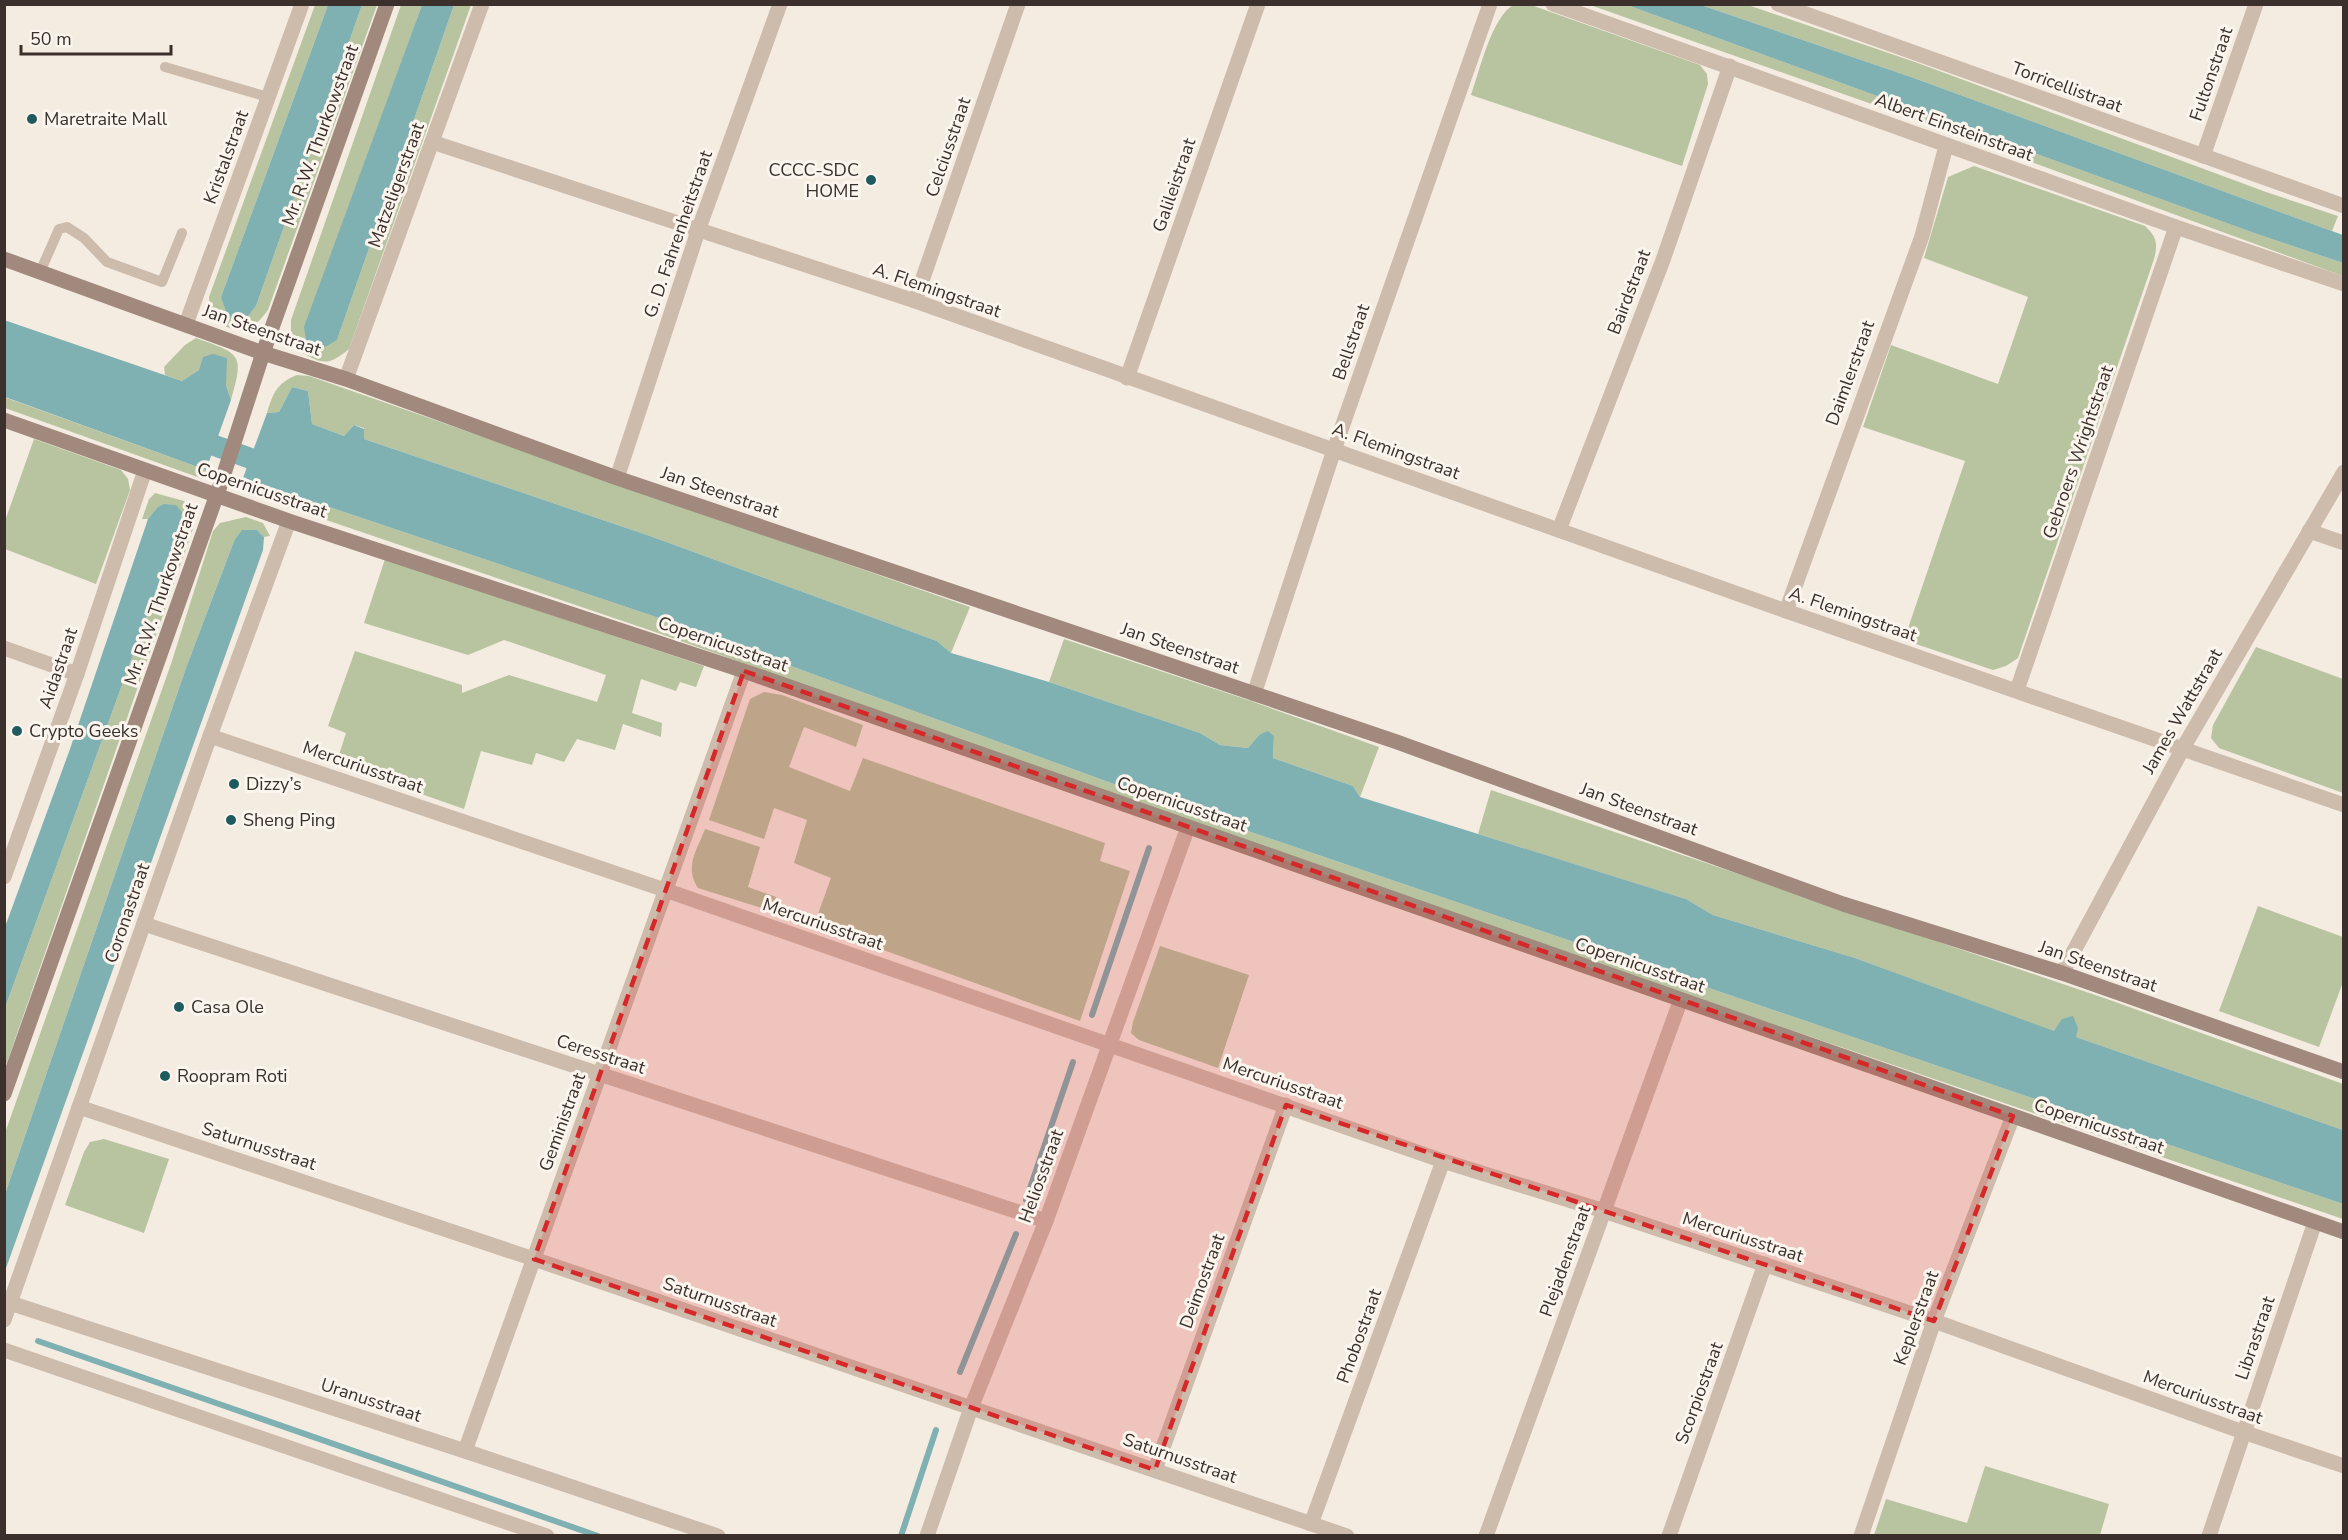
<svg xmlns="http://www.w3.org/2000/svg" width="2348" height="1540" font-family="'Nunito Sans',sans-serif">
<rect width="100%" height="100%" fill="#f4ebe1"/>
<!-- green -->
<g fill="#b8c4a0">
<path d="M315,5H328L221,297L242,322L256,306L362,5H377L268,310C264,315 260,321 255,324C232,337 210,323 209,297Z"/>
<path d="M401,5H422L373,141L337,340L454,5H471L349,349C325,369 321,362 296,350L291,336V320Z"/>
<path d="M1513,5H1531L1700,65L1707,74L1708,84L1682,166L1471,95C1480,70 1491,19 1513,5Z"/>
<path d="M1590,5H1627L2254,233L2343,263V276L1900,114Z"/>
<path d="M1701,5H1748L1915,62L2266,192L2338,216L2332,231L1911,77Z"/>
<path d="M1974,166L2145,226C2157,237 2158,244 2154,259L2018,658L2006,666L1993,670L1904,640L1965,461L1863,427L1891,345L1998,384L2028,297L1924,258L1948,177Z"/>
<path d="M196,338C240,354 245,353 231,400L226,385L199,370L182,381L165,375L164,367L185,345Z"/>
<path d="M297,375L309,376L970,607L951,653L937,641L650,536L364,439V428L354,425L344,436L312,424L308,391L292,387L279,412L267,413C273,393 277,383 297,375Z"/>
<path d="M4,397L206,470L203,479L5,408Z"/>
<path d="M34,439L121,470L128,479L130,490L96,584L5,549V521Z"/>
<path d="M243,478L662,619L1163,802L2343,1204V1219L1461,917L658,633L238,490Z"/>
<path d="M155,493L184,501L192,513L194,526L5,1068V1008L181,522L182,512C168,497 158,507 148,519H142L149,499Z"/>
<path d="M246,517L263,523L270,536L264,537L257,530L234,541L186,668L5,1194V1133L171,664L213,531L220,523Z"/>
<path d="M385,559L704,666L696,687L680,682L676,691L641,679L632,713L662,723L661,737L623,724L615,750L577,739L564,762L536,753L532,765L481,751L464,809L336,764L346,733L328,726L355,651L462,685V693L509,675L597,702L606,675L504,640L468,655L364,623Z"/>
<path d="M1064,639L1248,700L1379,747L1360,797L1353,786L1273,758L1274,736L1259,735L1248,748L1220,745L1200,733L1049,682Z"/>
<path d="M2256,647L2343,679V793L2219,748L2211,738L2213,725Z"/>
<path d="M764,692L782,695L863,725L856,747L804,727L789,767L850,791L863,758L1105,843L1100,861L1130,871L1080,1021L814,925L831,878L794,863L807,820L774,808L764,839L709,820L750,699Z"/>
<path d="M1491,790L2107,999L2343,1084V1130L2076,1037L2055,1032L1855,958L1713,915L1686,899L1478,834Z"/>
<path d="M705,829L760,847L748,887L776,897L771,911L698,888C684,867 697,850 705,829Z"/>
<path d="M2258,906L2343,937V982L2319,1047L2219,1011Z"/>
<path d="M1160,946L1249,975L1218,1068L1139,1040L1131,1033L1133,1022Z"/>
<path d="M104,1139L169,1159L144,1233L65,1205L84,1152L90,1142Z"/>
<path d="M1985,1466L2109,1504L2100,1535H1874L1886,1499L1967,1523Z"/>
</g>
<!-- water -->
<g fill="#7fb0b2">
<path d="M328,5H362L256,306L243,322L228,317L221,297Z"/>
<path d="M422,5H454L337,340L323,348L306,340L304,327Z"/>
<path d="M1627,5H1701L1911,77L2343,235V263L2254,233Z"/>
<path d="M4,320L182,381L199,370L203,357L213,354L227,358L226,385L231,400L206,470L5,397Z"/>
<path d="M292,387L308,391L312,424L344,436L354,425L364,429V439L650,536L937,641L951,653L1049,682L1200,733L1220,745L1248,748L1259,735L1268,731L1274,736L1273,758L1353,786L1360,797L1686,899L1713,915L1855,958L2054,1031L2062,1019L2073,1016L2078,1028L2076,1037L2343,1130V1204L1163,802L662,619L243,478L267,413L279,412Z"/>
<path d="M164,504L176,505L182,512L181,522L5,1008V927L70,749L148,519L158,507Z"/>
<path d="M242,530H257L264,537L263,550L5,1271V1194L186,668L234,541Z"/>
</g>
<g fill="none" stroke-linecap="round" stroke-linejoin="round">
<!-- stream -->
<g stroke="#7fb0b2" stroke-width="6">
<path d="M1092,1015L1149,848"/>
<path d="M1026,1200L1073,1062"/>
<path d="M38,1341L598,1536"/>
<path d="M960,1372L1016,1234"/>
<path d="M901,1536L936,1430"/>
</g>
<!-- canal -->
<path stroke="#7fb0b2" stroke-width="21" d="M188,436L277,468"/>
<!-- lane -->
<g stroke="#cdbbac" stroke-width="10">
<path d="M165,67L268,97"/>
<path d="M40,272L59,229L67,227L84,238L107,262L162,282L182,233"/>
</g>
<!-- street -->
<g stroke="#cdbbac" stroke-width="15">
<path d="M1553,4L2176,227L2344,284"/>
<path d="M1778,4L2344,206"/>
<path d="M432,142L915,301L1786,611L2344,805"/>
<path d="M2203,156L2256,4"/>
<path d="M915,301L1018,4"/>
<path d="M186,324L302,4"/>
<path d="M1127,378L1258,4"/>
<path d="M346,379L482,4"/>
<path d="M617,478L698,231L780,4"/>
<path d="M1559,530L1663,260L1730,66"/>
<path d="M2309,531L2344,543"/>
<path d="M1786,611L1922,236L1946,146"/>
<path d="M4,648L77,674"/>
<path d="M2017,690L2176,227"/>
<path d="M1254,694L1334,450L1490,4"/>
<path d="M210,736L665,890L1443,1161L1604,1211L1934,1321L2243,1432L2344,1466"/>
<path d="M4,877L77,674L145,470"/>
<path d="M144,924L1046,1221"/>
<path d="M2062,973L2183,748L2344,472"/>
<path d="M79,1107L534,1259L1347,1536"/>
<path d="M10,1303L465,1451L718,1536"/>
<path d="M4,1320L210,736L289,521"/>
<path d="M4,1350L547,1536"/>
<path d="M465,1451L744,671"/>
<path d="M1155,1470L1286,1105"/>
<path d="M1311,1524L1443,1161"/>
<path d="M927,1536L971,1408L1046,1221L1188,827"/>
<path d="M1486,1536L1681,999"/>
<path d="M1669,1536L1765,1264"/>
<path d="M1861,1536L1934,1321L2013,1116"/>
<path d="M2209,1536L2315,1222"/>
</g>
<!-- secondary -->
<g stroke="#a18a7d" stroke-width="15">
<path d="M4,259L263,353L346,379L617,478L1397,742L1843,904L2062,973L2344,1072"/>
<path d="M4,420L289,521L744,671L2344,1232"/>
<path d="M4,1094L221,483L263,353L387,4"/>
</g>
</g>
<!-- marked area -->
<path fill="#d62828" fill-opacity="0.2" stroke="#d62828" stroke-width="4.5" stroke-dasharray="12 8" stroke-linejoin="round" d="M744,671L2013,1116L1934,1321L1286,1105L1155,1470L534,1259Z"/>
<!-- markers -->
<g fill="#1f5a5e" stroke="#fbf5ee" stroke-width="2">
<circle cx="32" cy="119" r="6"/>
<circle cx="871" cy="180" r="6"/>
<circle cx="17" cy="731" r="6"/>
<circle cx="234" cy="784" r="6"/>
<circle cx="231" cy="820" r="6"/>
<circle cx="179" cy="1007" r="6"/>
<circle cx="165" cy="1076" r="6"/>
</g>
<g text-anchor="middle" stroke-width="6" stroke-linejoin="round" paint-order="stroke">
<!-- street labels -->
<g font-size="18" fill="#3b302b" stroke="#fbf5ee">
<text transform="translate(2211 74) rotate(-71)" y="6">Fultonstraat</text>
<text transform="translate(2067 87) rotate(20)" y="6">Torricellistraat</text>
<text transform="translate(1954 127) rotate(20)" y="6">Albert Einsteinstraat</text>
<text transform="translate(320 135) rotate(-70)" y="6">Mr. R.W. Thurkowstraat</text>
<text transform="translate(948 147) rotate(-71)" y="6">Celciusstraat</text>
<text transform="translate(226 157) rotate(-70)" y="6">Kristalstraat</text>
<text transform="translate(396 185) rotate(-70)" y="6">Matzeligerstraat</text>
<text transform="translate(1174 185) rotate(-71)" y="6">Galileistraat</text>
<text transform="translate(678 234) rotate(-71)" y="6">G. D. Fahrenheitstraat</text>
<text transform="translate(937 290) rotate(19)" y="6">A. Flemingstraat</text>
<text transform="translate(1629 292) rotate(-69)" y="6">Bairdstraat</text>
<text transform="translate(262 330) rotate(19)" y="6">Jan Steenstraat</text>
<text transform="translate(1351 342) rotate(-71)" y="6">Bellstraat</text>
<text transform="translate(1850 373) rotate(-70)" y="6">Daimlerstraat</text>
<text transform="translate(1396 451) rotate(20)" y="6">A. Flemingstraat</text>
<text transform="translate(2078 452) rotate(-71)" y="6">Gebroers Wrightstraat</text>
<text transform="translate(262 490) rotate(19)" y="6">Copernicusstraat</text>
<text transform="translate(720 492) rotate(19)" y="6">Jan Steenstraat</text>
<text transform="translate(161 594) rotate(-71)" y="6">Mr. R.W. Thurkowstraat</text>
<text transform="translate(1853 614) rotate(19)" y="6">A. Flemingstraat</text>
<text transform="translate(723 644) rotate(19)" y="6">Copernicusstraat</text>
<text transform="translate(1180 648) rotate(19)" y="6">Jan Steenstraat</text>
<text transform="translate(58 668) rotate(-71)" y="6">Aidastraat</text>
<text transform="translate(2182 711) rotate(-60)" y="6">James Wattstraat</text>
<text transform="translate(363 767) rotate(19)" y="6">Mercuriusstraat</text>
<text transform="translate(1182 804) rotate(19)" y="6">Copernicusstraat</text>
<text transform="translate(1639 809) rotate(20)" y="6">Jan Steenstraat</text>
<text transform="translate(127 913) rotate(-71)" y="6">Coronastraat</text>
<text transform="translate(823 924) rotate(19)" y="6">Mercuriusstraat</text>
<text transform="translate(1640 965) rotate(19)" y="6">Copernicusstraat</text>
<text transform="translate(2098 966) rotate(19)" y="6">Jan Steenstraat</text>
<text transform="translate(601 1054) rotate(18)" y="6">Ceresstraat</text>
<text transform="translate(1283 1083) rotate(19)" y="6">Mercuriusstraat</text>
<text transform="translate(562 1122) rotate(-70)" y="6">Geministraat</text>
<text transform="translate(2099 1126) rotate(19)" y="6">Copernicusstraat</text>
<text transform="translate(259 1146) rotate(18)" y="6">Saturnusstraat</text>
<text transform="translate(1041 1176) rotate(-70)" y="6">Heliosstraat</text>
<text transform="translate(1743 1237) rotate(18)" y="6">Mercuriusstraat</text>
<text transform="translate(1565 1261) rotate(-70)" y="6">Plejadenstraat</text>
<text transform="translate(1202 1281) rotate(-70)" y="6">Deimostraat</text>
<text transform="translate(720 1302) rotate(19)" y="6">Saturnusstraat</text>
<text transform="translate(1916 1318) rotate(-70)" y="6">Keplerstraat</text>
<text transform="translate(1359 1336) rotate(-70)" y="6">Phobostraat</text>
<text transform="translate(2255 1338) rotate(-71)" y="6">Librastraat</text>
<text transform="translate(1699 1393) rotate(-70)" y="6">Scorpiostraat</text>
<text transform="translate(2203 1397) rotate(20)" y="6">Mercuriusstraat</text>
<text transform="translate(371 1400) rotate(18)" y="6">Uranusstraat</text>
<text transform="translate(1180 1458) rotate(19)" y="6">Saturnusstraat</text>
</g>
<!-- poi labels -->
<g font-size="18" fill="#3b302b" stroke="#fbf5ee" text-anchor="start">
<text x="44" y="125">Maretraite Mall</text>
<text x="859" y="176" text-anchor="end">CCCC-SDC<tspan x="859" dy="21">HOME</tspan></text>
<text x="29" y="737">Crypto Geeks</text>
<text x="246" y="790">Dizzy’s</text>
<text x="243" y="826">Sheng Ping</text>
<text x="191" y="1013">Casa Ole</text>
<text x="177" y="1082">Roopram Roti</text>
</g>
</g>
<!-- border -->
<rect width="2348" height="1540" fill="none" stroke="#3b302b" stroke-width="12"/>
<!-- scale -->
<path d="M21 45v9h150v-9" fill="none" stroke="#3b302b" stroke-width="3"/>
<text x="30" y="45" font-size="18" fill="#3b302b" stroke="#fbf5ee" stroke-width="4.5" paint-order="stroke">50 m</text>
</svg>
